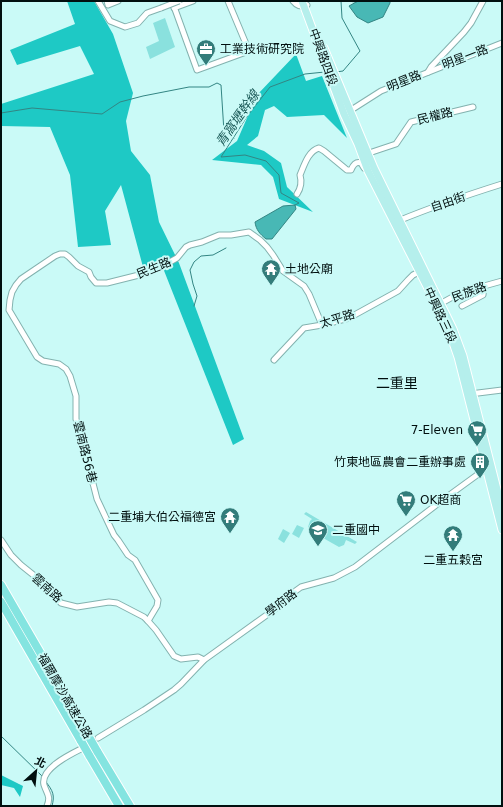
<svg xmlns="http://www.w3.org/2000/svg" width="503" height="807" font-family="'DejaVu Sans','Noto Sans TC',sans-serif">
<rect width="100%" height="100%" fill="#cafaf7"/>
<!-- green -->
<g fill="#8ae1de">
<path d="M165,18L175,47L150,59L146,47L159,41L153,23Z"/>
<path d="M306,512L357,542L355,544L346,540L344,545L339,547L316,534L308,527L310,521L312,519L304,514Z"/>
<path d="M297,525L304,528L299,538L292,534Z"/>
<path d="M283,529L290,533L284,543L278,539Z"/>
</g>
<!-- forest -->
<g fill="#1ec9c5">
<path d="M67,1H94L113,34L133,93L126,121L131,151L150,175L159,222L179,263L244,439L233,445L161,263L143,267L121,185L105,211L111,245L78,247L70,175L50,127L1,126V104L94,74L80,46L17,65L10,50L75,24Z"/>
<path d="M296,54L306,81L322,76L347,138L324,115L287,117L274,106L265,110L258,136L247,145L264,151L281,163L287,187L313,212L279,199L273,177L261,165L212,160L237,141L257,95Z"/>
<path d="M1,775L23,786L20,797L14,788L1,785Z"/>
</g>
<!-- water -->
<g fill="#48b8b5" stroke="#338583">
<path d="M358,1H390V3L383,17L368,23L357,17L349,6Z"/>
<path d="M295,205L296,209L272,239H266C260,234 256,230 255,222L283,206Z"/>
</g>
<g fill="none" stroke-linecap="round" stroke-linejoin="round">
<!-- stream -->
<g stroke="#338583" stroke-width="1">
<path d="M347,1L356,2"/>
<path d="M336,72L343,71L360,51L342,18L341,1"/>
<path d="M1,113L32,108L102,114L120,102L143,96L189,87H209L217,83L221,85L224,132L234,138"/>
<path d="M295,205L299,203L281,193L279,175L266,161L245,155L221,157L248,115L270,87L305,74L325,72"/>
<path d="M194,306L197,296L193,284L190,270L194,262L201,256L213,255L226,248"/>
<path d="M1,736L42,776"/>
<path d="M46,782C53,791 55,795 52,806"/>
</g>
<defs>
<g id="minor">
<path d="M98,1L110,21L125,27L138,23L147,13L161,8"/>
<path d="M107,1L108,5L118,1"/>
<path d="M172,1L197,70L249,51L228,1"/>
<path d="M293,1C297,6 300,7 307,5"/>
<path d="M174,8L193,1"/>
<path d="M428,72L431,67L464,32L471,23L483,1"/>
<path d="M348,112L381,91L502,43"/>
<path d="M366,154L396,144L411,122L473,107"/>
<path d="M297,194C301,188 302,182 300,175C304,166 308,151 319,148L324,151L347,170H351C353,165 356,161 361,163L364,168"/>
<path d="M398,221C432,207 467,195 502,184"/>
<path d="M438,305L458,294L484,286L502,281"/>
<path d="M462,306L483,295L484,286"/>
<path d="M274,360L304,328L322,325L349,318L398,291L408,280L413,275L421,271"/>
<path d="M470,394L502,390"/>
<path d="M1,540L11,555L21,565L36,577L61,603L77,607L109,602L117,603L144,617L148,621L156,630L174,656L181,659L198,657L204,660"/>
<path d="M148,621L157,606L158,600L135,560L128,555L118,540L114,535L97,499L87,460L76,419V396L70,376L66,369L59,364L43,361L37,357L9,310L10,300L12,292L16,285L21,279L55,256L60,254H65L69,257L78,266L89,272L91,277L96,283H107L143,274L157,269L177,258L186,247L190,245L202,242L219,235H231L249,232L260,240L267,247L273,255L283,271L304,286L309,294L322,325"/>
<path d="M98,738L144,710L174,690L181,684L204,660L282,604L294,592L301,587L334,578L355,567L444,499L488,467"/>
<path d="M47,806C51,796 47,794 44,785C40,769 69,755 81,749"/>
</g>
<g id="major">
<path d="M302,1L344,114L358,144L368,171L437,306L449,331L458,357L502,530"/>
<path d="M324,48L374,168L453,329L463,356L502,509"/>
</g>
<g id="highway">
<path d="M1,585L89,737"/>
<path d="M1,602L81,741"/>
<path d="M97,751L130,806"/>
<path d="M89,755L119,806"/>
</g>
</defs>
<!-- minor casing -->
<use href="#minor" stroke="#83b2af" stroke-width="7"/>
<!-- major casing -->
<use href="#major" stroke="#fff" stroke-width="9"/>
<!-- highway casing -->
<use href="#highway" stroke="#fff" stroke-width="10"/>
<!-- minor -->
<use href="#minor" stroke="#fff" stroke-width="5"/>
<!-- major -->
<use href="#major" stroke="#b5efec" stroke-width="7"/>
<!-- highway -->
<use href="#highway" stroke="#84e4e0" stroke-width="8"/>
<defs>
<path id="minor-bridge" d="M161,8L179,1"/>
<g id="highway-bridge">
<path d="M89,737L97,751"/>
<path d="M81,741L89,755"/>
</g>
</defs>
<!-- minor-bridge casing -->
<use href="#minor-bridge" stroke="#83b2af" stroke-width="7" stroke-linecap="butt"/>
<!-- highway-bridge casing -->
<use href="#highway-bridge" stroke="#fff" stroke-width="10" stroke-linecap="butt"/>
<!-- minor-bridge -->
<use href="#minor-bridge" stroke="#fff" stroke-width="5"/>
<!-- highway-bridge -->
<use href="#highway-bridge" stroke="#84e4e0" stroke-width="8"/>
</g>
<!-- icons -->
<defs>
<symbol id="office-pin" viewBox="-11 -11 22 30"><path d="M0 17L-7.5 6A9.5 9.5 0 1 1 7.5 6Z" fill="#337c7a" stroke="#cafaf7"/><path d="M-6-3h4V-5.5h4V-3h4V5H-6ZM-1-4.5V-3h2v-1.5ZM-6 0V1H6V0Z" fill="#fff"/></symbol>
<symbol id="temple-pin" viewBox="-11 -11 22 30"><path d="M0 17L-7.5 6A9.5 9.5 0 1 1 7.5 6Z" fill="#337c7a" stroke="#cafaf7"/><path d="M0-6L5-2H3V0L6.5 2.5H4V6H1.5V3h-3V6H-4V2.5H-6.5L-3 0V-2H-5Z" fill="#fff"/></symbol>
<symbol id="supermarket-pin" viewBox="-11 -11 22 30"><path d="M0 17L-7.5 6A9.5 9.5 0 1 1 7.5 6Z" fill="#337c7a" stroke="#cafaf7"/><path d="M-6-5.5h2.5l.6 2H6L4.5 2H-2.5L-4.4-4H-6ZM-1.5 3.2a1.3 1.3 0 1 0 .1 0ZM3 3.2a1.3 1.3 0 1 0 .1 0Z" fill="#fff"/></symbol>
<symbol id="building-pin" viewBox="-11 -11 22 30"><path d="M0 17L-7.5 6A9.5 9.5 0 1 1 7.5 6Z" fill="#337c7a" stroke="#cafaf7"/><path d="M-4-6H4V6H1V3H-1V6H-4ZM-2.5-4.3h1.7v1.8h-1.7ZM.8-4.3h1.7v1.8H.8ZM-2.5-1h1.7V.8h-1.7ZM.8-1h1.7V.8H.8Z" fill="#fff"/></symbol>
<symbol id="school-pin" viewBox="-11 -11 22 30"><path d="M0 17L-7.5 6A9.5 9.5 0 1 1 7.5 6Z" fill="#337c7a" stroke="#cafaf7"/><path d="M0-5L7-2L0 1L-7-2ZM-4 1L0 2.5L4 1V4Q0 6-4 4Z" fill="#fff"/></symbol>
</defs>
<g fill-rule="evenodd">
<use href="#office-pin" x="195" y="38" width="22" height="30"/>
<use href="#temple-pin" x="260" y="258" width="22" height="30"/>
<use href="#supermarket-pin" x="466" y="419" width="22" height="30"/>
<use href="#building-pin" x="469" y="451" width="22" height="30"/>
<use href="#supermarket-pin" x="395" y="489" width="22" height="30"/>
<use href="#temple-pin" x="219" y="506" width="22" height="30"/>
<use href="#school-pin" x="307" y="519" width="22" height="30"/>
<use href="#temple-pin" x="442" y="524" width="22" height="30"/>
</g>
<g text-anchor="middle" stroke-width="4" stroke-linejoin="round" paint-order="stroke">
<!-- poi labels -->
<g font-size="12" fill="#010f0f" stroke="#cafaf7" text-anchor="start">
<text x="220" y="53">工業技術研究院</text>
<text x="285" y="273">土地公廟</text>
<text x="463" y="434" text-anchor="end">7-Eleven</text>
<text x="466" y="466" text-anchor="end">竹東地區農會二重辦事處</text>
<text x="420" y="504">OK超商</text>
<text x="216" y="521" text-anchor="end">二重埔大伯公福德宮</text>
<text x="332" y="534">二重國中</text>
<text x="453" y="564" text-anchor="middle">二重五穀宮</text>
</g>
<!-- street labels -->
<g font-size="12" fill="#010f0f" stroke="#cafaf7">
<text transform="translate(323 57) rotate(70)" y="4">中興路四段</text>
<text transform="translate(465 57) rotate(-21)" y="4">明星一路</text>
<text transform="translate(404 81) rotate(-22)" y="4">明星路</text>
<text transform="translate(435 116) rotate(-14)" y="4">民權路</text>
<text transform="translate(448 202) rotate(-19)" y="4">自由街</text>
<text transform="translate(154 268) rotate(-22)" y="4">民生路</text>
<text transform="translate(469 292) rotate(-20)" y="4">民族路</text>
<text transform="translate(440 315) rotate(65)" y="4">中興路三段</text>
<text transform="translate(337 319) rotate(-17)" y="4">太平路</text>
<text transform="translate(85 452) rotate(76)" y="4">雲南路56巷</text>
<text transform="translate(47 588) rotate(42)" y="4">雲南路</text>
<text transform="translate(281 603) rotate(-38)" y="4">學府路</text>
<text transform="translate(65 696) rotate(60)" y="4">福爾摩沙高速公路</text>
</g>
<!-- water labels -->
<g font-size="13" font-style="italic" fill="#1b5a58" stroke="#cafaf7">
<text transform="translate(237 118) rotate(-55)" y="5">青窩壢幹線</text>
</g>
<!-- quarter labels -->
<g font-size="14" fill="#010f0f" stroke="#cafaf7">
<text x="397" y="388">二重里</text>
</g>
</g>
<!-- border -->
<rect width="503" height="807" fill="none" stroke="#010f0f" stroke-width="4"/>
<!-- north arrow -->
<g transform="translate(36 771) rotate(27)" stroke="#cafaf7" stroke-width="3" paint-order="stroke">
<path d="M0-3L7 15L0 10L-7 15Z" fill="#010f0f"/>
<text y="-6" font-size="11" font-weight="bold" text-anchor="middle" fill="#010f0f">北</text>
</g>
</svg>
